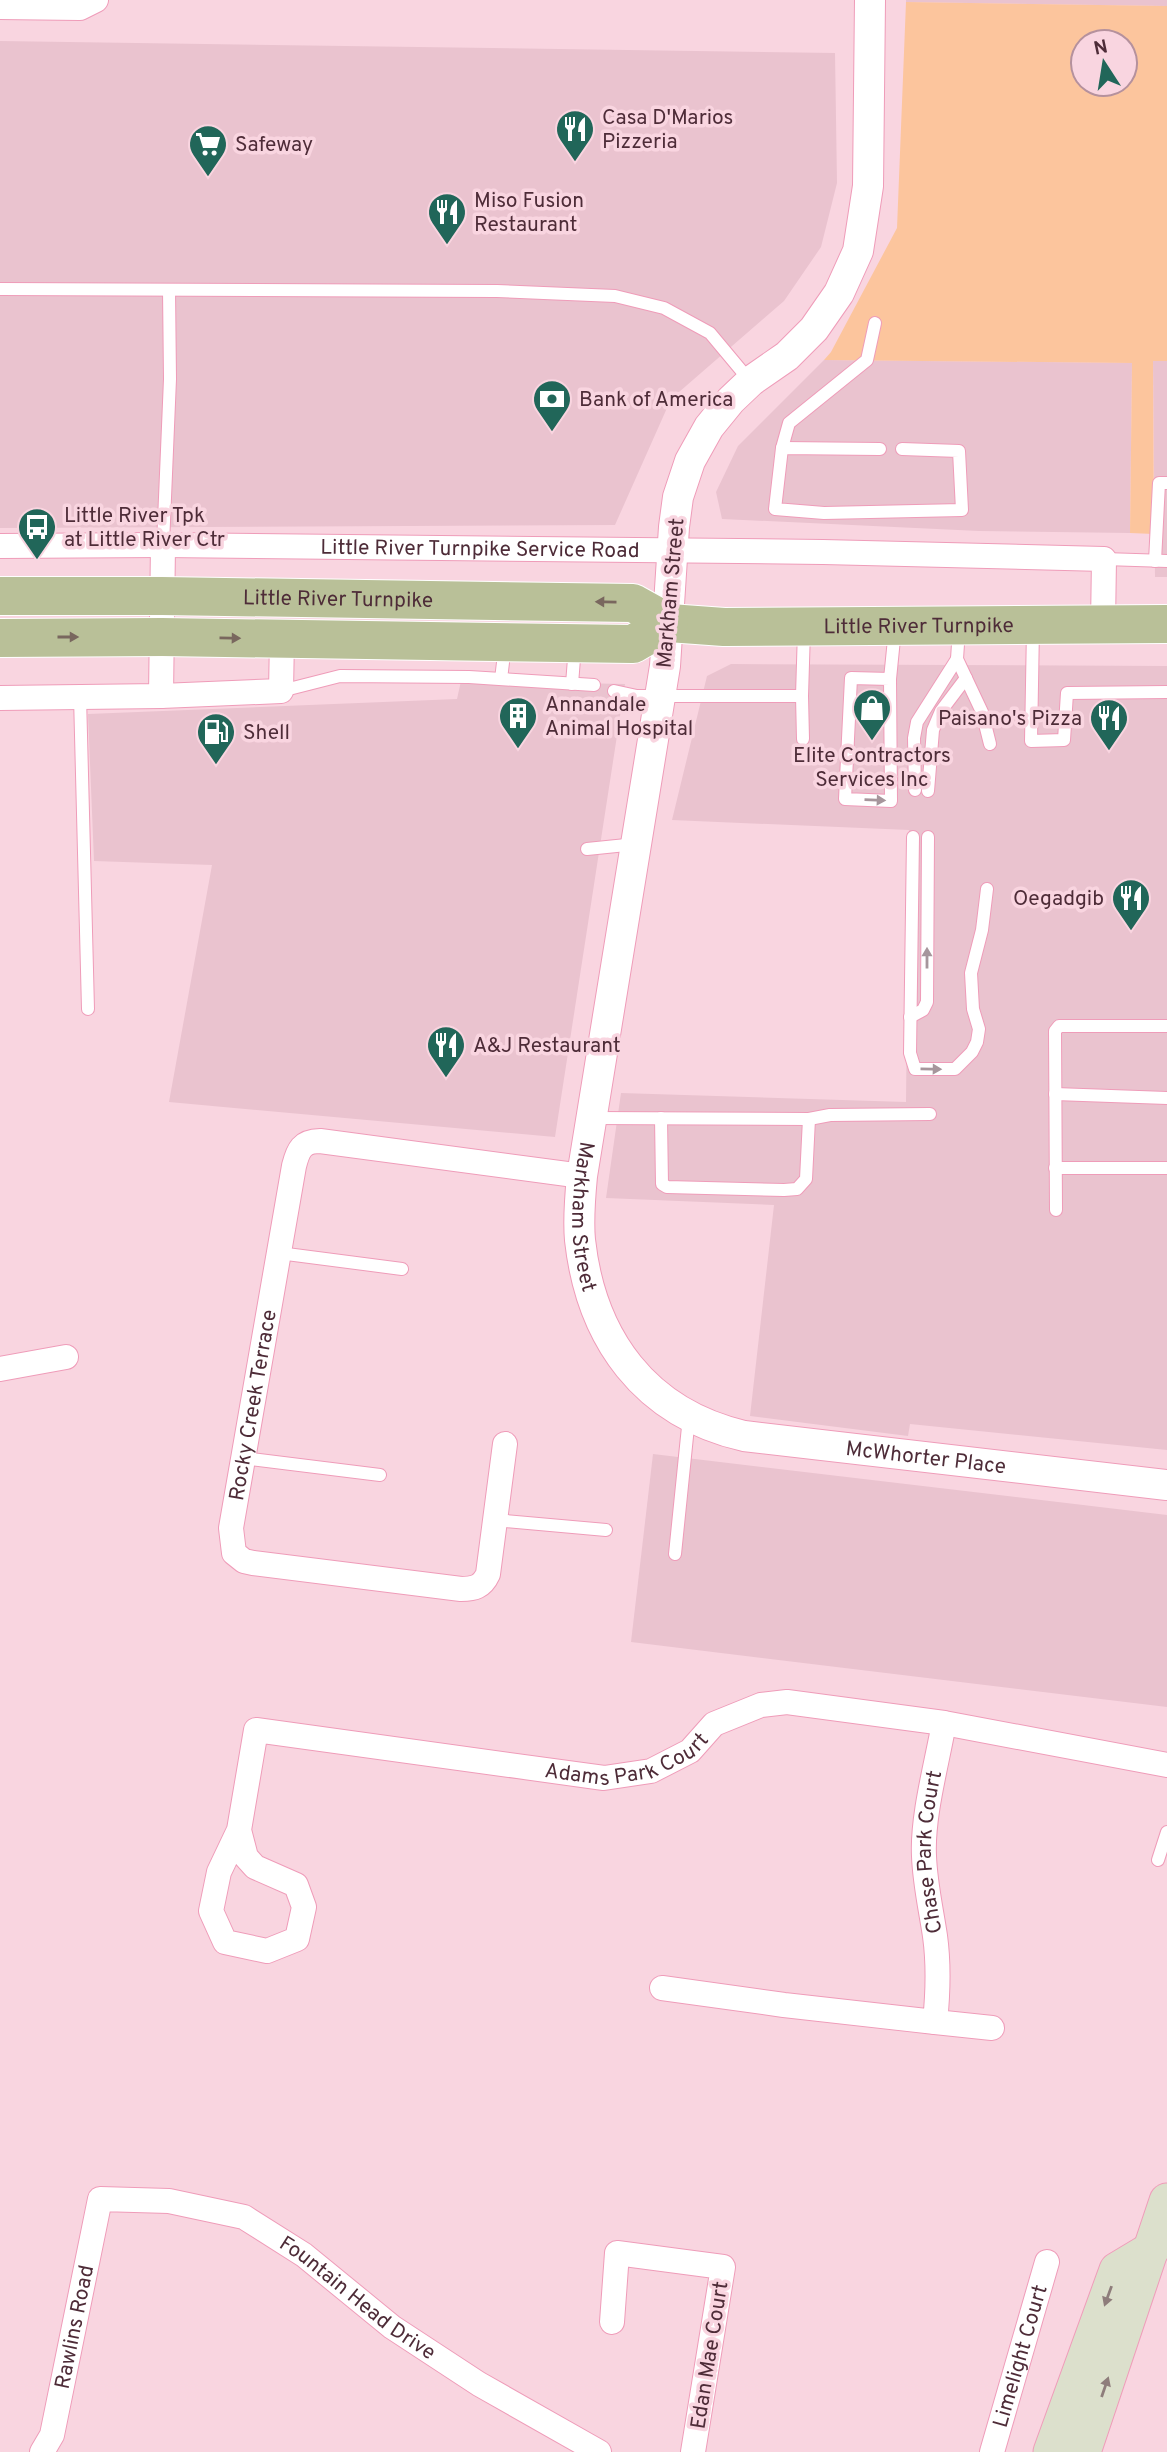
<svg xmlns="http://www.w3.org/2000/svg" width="1167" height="2452" font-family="Overpass,sans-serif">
<rect width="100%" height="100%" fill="#f9d5e0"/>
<!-- built -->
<g fill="#eac3cf">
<path d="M906,0H1167V6L906,2Z"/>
<path d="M0,41L835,53L837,183L821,247L784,301L671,399L615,525L0,528Z"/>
<path d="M824,360L1132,363L1130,533L979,531L722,519L716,492L738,446Z"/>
<path d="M1153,361H1167V577H1155Z"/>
<path d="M731,664L1167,666V1450L910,1424L908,1436L750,1416L774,1205L606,1198L621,1093L906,1102L909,830L672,820L707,676Z"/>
<path d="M461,681L625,684L555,1137L169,1102L212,865L94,861L88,714L457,699Z"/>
<path d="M653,1454L1167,1515V1707L631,1642Z"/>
</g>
<!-- green -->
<path fill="#fcc59d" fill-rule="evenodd" d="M906,2L1167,6V361H1153L1154,534L1130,533L1132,363L824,360L831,352L897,228ZM1083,42H1125V84H1083Z"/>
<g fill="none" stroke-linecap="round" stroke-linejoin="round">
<defs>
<g id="service">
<path d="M0,289L497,291L615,296L664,308L710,333L750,381"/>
<path d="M782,448L789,423L867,360L875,323"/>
<path d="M880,449L782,448L775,509L824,513L962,510L959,451L902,449"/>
<path d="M163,545L170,379L169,290"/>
<path d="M1104,559L1167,561"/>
<path d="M1155,561L1159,483H1167"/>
<path d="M1033,628L1031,741L1064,740L1067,693L1167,692"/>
<path d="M959,629L957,659L982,712L990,744"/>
<path d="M501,679L505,646"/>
<path d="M890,679L851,678L845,799L891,801L890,679L895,629"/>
<path d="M572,684L575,646"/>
<path d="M281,691L340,676L469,677L594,685"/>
<path d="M614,691L637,696H802L804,630"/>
<path d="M80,696L88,1009"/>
<path d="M802,696L803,739"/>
<path d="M915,790L914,738L917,722L957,659"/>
<path d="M928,791L933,730L941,711L966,678"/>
<path d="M913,837L910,1053L915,1069H955L972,1052L977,1042L979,1029L973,1009L971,973L982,930L987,889"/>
<path d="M587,849L636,844"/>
<path d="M910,1017L923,1010L927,1002L928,837"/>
<path d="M1055,1094L1167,1098"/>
<path d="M592,1118L809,1119L830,1115L930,1114"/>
<path d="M661,1118L662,1184L667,1187L784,1190L797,1189L806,1179L809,1119"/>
<path d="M1055,1168H1167"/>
<path d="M1056,1210L1055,1031L1059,1026H1167"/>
<path d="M279,1253L402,1269"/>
<path d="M243,1458L380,1475"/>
<path d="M495,1520L606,1530"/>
<path d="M675,1554L689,1417"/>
<path d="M1158,1860L1167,1832"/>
</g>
<g id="minor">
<path d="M0,7L80,8L96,0"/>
<path id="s1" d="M0,546L163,545L823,552L1104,559L1103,624"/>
<path d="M161,696L163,545"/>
<path d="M0,698L161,696L281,691L282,639"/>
<path d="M0,1369L66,1357"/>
<path id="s2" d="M505,1444L488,1574C482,1587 474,1589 461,1589L253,1563L244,1561L234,1553L231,1528L294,1166C298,1150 302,1141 320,1141L582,1176"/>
<path id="s3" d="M239,1830L246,1857L255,1867L296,1885L304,1907L297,1939L267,1951L225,1942L211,1911L219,1872L239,1830L256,1730L604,1778L651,1771L690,1751L714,1724L761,1705L787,1702L944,1723L1167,1765"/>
<path id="s4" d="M662,1988L784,2005L935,2022C938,1993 939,1965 935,1936C931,1909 925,1884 924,1856C922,1816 937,1763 944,1723"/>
<path d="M935,2022L992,2028"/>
<path d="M612,2322L617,2253L723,2267L693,2452"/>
<path id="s5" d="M42,2452L52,2435L100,2199L169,2201L244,2217L304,2255L392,2327L479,2384L599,2452"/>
<path id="s6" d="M992,2452L1047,2262"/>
</g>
<g id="tertiary">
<path id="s7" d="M870,0L868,186L858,251L839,293L814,329L787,356L751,381L731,400L709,427L690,461L678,497L674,527L665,666L582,1176C580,1197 578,1219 580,1240C591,1339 645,1413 744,1436L1167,1485"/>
</g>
<g id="secondary">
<path d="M1051,2452L1117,2270L1152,2249"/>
<path d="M1083,2452L1167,2201"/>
</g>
<g id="primary">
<path id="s8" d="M0,596H162L633,603L669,623L724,627L1167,624"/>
<path d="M0,638L162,637L633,644L669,623"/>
</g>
</defs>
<!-- service casing -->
<use href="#service" stroke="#ef9cb9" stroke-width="14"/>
<!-- minor casing -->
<use href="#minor" stroke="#ef9cb9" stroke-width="26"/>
<!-- tertiary casing -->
<use href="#tertiary" stroke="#ef9cb9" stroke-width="32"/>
<!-- secondary casing -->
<use href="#secondary" stroke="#ef9cb9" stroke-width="37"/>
<!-- primary casing -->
<use href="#primary" stroke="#fff" stroke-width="40"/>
<!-- service -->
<use href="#service" stroke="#fff" stroke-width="12"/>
<!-- minor -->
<use href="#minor" stroke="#fff" stroke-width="24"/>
<!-- tertiary -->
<use href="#tertiary" stroke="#fff" stroke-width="30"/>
<!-- secondary -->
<use href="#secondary" stroke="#dce0cc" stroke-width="35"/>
<!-- primary -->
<use href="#primary" stroke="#b9c098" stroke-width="38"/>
</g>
<!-- one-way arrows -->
<defs><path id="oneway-solid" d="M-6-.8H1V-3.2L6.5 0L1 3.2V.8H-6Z" transform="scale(1.75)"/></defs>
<g fill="#79675e">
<use href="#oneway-solid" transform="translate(606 602) rotate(-179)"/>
<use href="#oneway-solid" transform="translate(68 637)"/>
<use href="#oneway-solid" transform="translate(230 638) rotate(1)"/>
</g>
<g fill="#a6969c">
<use href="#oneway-solid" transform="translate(875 800) rotate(2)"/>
<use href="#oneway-solid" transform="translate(927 958) rotate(-90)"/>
<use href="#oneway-solid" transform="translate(931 1069) rotate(1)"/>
</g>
<g fill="#8e7d7b">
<use href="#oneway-solid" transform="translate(1108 2296) rotate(110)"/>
<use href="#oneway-solid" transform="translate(1105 2387) rotate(-71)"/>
</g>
<!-- icons -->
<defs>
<symbol id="restaurant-pin" viewBox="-11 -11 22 30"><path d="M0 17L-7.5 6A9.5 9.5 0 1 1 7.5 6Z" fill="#216659" stroke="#f9d5e0"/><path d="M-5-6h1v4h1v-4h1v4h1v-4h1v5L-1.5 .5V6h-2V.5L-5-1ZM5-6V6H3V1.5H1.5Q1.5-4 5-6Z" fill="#fff"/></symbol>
<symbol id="supermarket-pin" viewBox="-11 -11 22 30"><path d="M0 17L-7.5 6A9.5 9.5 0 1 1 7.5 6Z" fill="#216659" stroke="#f9d5e0"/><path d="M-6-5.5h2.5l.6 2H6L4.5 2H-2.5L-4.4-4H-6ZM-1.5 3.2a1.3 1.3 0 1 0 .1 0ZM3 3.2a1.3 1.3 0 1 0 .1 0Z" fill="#fff"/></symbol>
<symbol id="bank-pin" viewBox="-11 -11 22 30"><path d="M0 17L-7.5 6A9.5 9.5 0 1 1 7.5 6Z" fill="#216659" stroke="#f9d5e0"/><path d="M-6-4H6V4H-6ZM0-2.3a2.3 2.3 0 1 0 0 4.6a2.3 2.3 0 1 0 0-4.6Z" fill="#fff"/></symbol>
<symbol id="bus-pin" viewBox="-11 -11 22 30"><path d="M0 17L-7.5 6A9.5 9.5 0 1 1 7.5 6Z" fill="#216659" stroke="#f9d5e0"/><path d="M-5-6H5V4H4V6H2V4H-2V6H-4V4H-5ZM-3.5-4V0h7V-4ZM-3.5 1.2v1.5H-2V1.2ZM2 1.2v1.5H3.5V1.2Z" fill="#fff"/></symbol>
<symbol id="shop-pin" viewBox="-11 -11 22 30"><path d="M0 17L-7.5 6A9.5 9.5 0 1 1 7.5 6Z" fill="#216659" stroke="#f9d5e0"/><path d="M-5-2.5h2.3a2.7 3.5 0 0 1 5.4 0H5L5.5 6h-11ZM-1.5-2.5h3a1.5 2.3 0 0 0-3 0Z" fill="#fff"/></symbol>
<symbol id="building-pin" viewBox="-11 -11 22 30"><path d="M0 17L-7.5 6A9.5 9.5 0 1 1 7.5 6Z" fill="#216659" stroke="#f9d5e0"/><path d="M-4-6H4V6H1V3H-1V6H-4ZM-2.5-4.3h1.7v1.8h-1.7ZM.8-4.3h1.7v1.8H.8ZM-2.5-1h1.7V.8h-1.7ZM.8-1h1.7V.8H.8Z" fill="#fff"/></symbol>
<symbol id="fuel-pin" viewBox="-11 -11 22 30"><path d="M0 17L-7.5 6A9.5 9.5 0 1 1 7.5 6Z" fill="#216659" stroke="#f9d5e0"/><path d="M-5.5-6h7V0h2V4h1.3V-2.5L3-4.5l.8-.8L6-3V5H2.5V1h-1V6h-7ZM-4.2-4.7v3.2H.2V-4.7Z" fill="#fff"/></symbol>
</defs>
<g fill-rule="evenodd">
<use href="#restaurant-pin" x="553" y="107" width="44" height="60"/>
<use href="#supermarket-pin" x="186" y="122" width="44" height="60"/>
<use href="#restaurant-pin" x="425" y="190" width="44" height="60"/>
<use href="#bank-pin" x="530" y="377" width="44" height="60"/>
<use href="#bus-pin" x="15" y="505" width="44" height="60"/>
<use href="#shop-pin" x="850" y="686" width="44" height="60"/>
<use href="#building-pin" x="496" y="694" width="44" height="60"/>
<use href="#restaurant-pin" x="1087" y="696" width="44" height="60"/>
<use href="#fuel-pin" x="194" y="710" width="44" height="60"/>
<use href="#restaurant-pin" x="1109" y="876" width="44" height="60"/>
<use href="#restaurant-pin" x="424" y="1023" width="44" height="60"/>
</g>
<g text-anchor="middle" stroke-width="7" stroke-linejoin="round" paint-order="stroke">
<!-- poi labels -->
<g font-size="21" fill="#4e2c38" stroke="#f9d5e0" text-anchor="start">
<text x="602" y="124">Casa D'Marios<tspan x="602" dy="24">Pizzeria</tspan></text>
<text x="235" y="151">Safeway</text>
<text x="474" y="207">Miso Fusion<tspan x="474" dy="24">Restaurant</tspan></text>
<text x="579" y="406">Bank of America</text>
<text x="64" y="522">Little River Tpk<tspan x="64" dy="24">at Little River Ctr</tspan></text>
<text x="545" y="711">Annandale<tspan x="545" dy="24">Animal Hospital</tspan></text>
<text x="1082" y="725" text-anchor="end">Paisano's Pizza</text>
<text x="243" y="739">Shell</text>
<text x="872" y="762" text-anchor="middle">Elite Contractors<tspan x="872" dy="24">Services Inc</tspan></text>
<text x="1104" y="905" text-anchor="end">Oegadgib</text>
<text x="473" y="1052">A&amp;J Restaurant</text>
</g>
<!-- street labels -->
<g font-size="21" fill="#4e2c38" stroke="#f9d5e0">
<text dy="7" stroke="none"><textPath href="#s1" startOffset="480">Little River Turnpike Service Road</textPath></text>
<text transform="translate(670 593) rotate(-85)" y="7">Markham Street</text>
<text dy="7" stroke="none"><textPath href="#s8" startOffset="338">Little River Turnpike</textPath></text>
<text dy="7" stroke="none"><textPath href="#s8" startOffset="924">Little River Turnpike</textPath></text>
<text dy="7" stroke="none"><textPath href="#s7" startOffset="1290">Markham Street</textPath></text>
<text dy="7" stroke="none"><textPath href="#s2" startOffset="546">Rocky Creek Terrace</textPath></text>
<text dy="7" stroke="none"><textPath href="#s7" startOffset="1771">McWhorter Place</textPath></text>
<text dy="7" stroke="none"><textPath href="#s3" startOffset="817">Adams Park Court</textPath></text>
<text dy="7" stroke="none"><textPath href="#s4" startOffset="446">Chase Park Court</textPath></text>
<text dy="7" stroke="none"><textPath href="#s5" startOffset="546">Fountain Head Drive</textPath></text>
<text dy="7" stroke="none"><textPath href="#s5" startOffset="130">Rawlins Road</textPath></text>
<text transform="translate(709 2355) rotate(-81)" y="7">Edan Mae Court</text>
<text dy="7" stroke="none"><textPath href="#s6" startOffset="100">Limelight Court</textPath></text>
</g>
</g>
<!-- north arrow -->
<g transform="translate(1104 63) rotate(348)"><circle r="33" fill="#f9d5e0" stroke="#b5919d" stroke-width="2"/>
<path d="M0-5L12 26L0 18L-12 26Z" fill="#216659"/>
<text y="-10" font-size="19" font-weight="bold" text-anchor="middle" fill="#4e2c38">N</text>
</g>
</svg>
